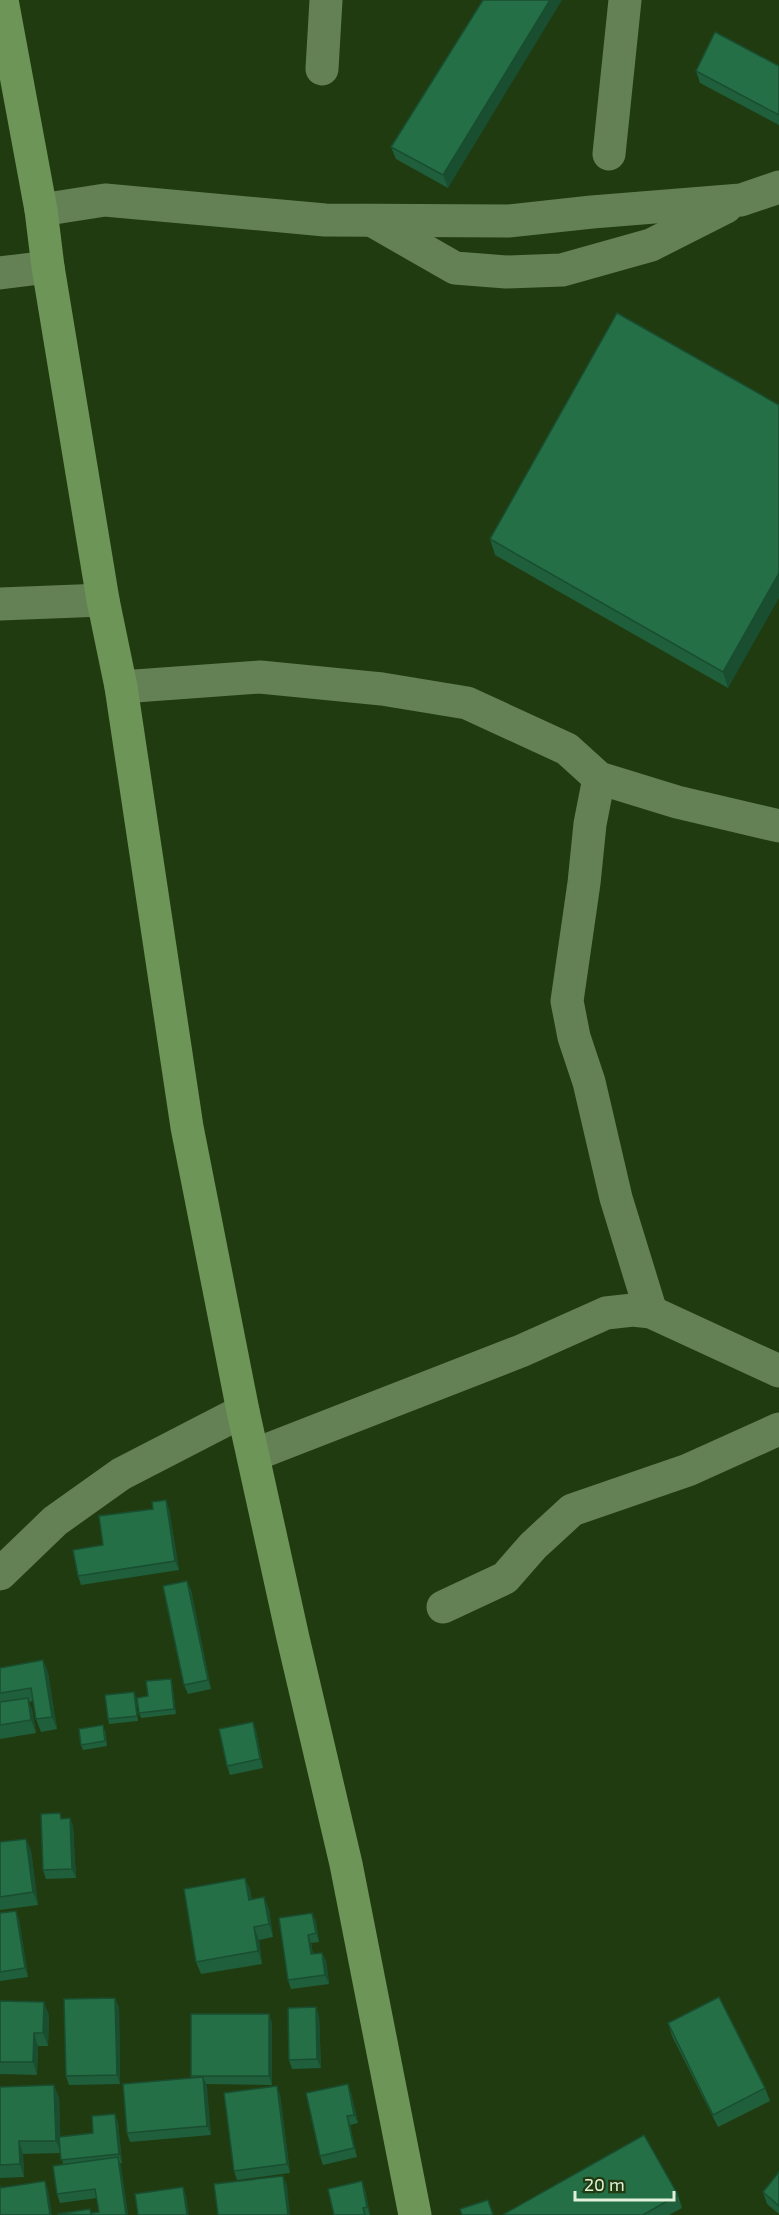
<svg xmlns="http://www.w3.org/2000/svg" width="779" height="2215" font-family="'Exo 2',sans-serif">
<rect width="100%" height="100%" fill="#213b11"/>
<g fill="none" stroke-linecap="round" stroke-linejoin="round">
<!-- minor -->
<g stroke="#648155" stroke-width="33">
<path d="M322,69L326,0"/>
<path d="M609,154L625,0"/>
<path d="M41,210L105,200L325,220L508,221L592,212L741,200L779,187"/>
<path d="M373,221L455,268L506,272L562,270L651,245L726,207"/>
<path d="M0,273L48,267"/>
<path d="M0,604L103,600"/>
<path d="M121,687L260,677L382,689L467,703L567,749L599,778L677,802L779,826"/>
<path d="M599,778L590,824L584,883L567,1001L574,1037L589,1082L616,1198L651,1312"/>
<path d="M254,1455L521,1351L606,1313L633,1310L651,1312L779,1371"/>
<path d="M0,1574L55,1521L121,1474L243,1411"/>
<path d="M443,1607L505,1578L533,1546L572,1510L688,1470L779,1429"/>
</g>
<!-- major -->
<path stroke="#6d9557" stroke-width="33" d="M2,0L41,210L48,267L103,600L121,687L187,1127L243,1411L293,1638L346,1864L415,2215"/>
</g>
<!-- wall -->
<g fill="#1f5f3b">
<path d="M483,0L448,188L396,159L391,147Z"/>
<path d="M779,66V125L700,83L696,71Z"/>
<path d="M779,405L728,688L495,555L490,539Z"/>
<path d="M153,1509H169L179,1570L81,1585L78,1576L103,1545Z"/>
<path d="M187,1581L191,1590L211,1689L188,1694L184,1685Z"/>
<path d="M43,1660L48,1673L57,1729L41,1732L36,1719L33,1701L29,1702L32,1710L36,1733L0,1739V1668Z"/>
<path d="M171,1679L172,1683L176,1714L141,1718L139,1713L148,1696Z"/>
<path d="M134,1692L136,1697L138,1721L109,1724L108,1719Z"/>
<path d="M253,1722L256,1731L263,1768L230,1775L227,1766Z"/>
<path d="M105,1730L107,1746L83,1750L81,1745Z"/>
<path d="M60,1813L62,1819L70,1818L73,1827L76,1878L46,1879L43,1870Z"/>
<path d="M26,1839L31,1851L38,1905L0,1910V1842Z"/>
<path d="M245,1878L250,1890L252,1900L264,1897L269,1910L273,1937L259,1940L262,1964L201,1974L196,1962Z"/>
<path d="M16,1911L19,1920L28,1977L0,1981V1913Z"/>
<path d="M312,1913L316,1922L319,1942L311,1943L313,1954L322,1953L326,1961L329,1984L291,1989L288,1980Z"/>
<path d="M0,2001L49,2015L48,2046H38L37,2075L0,2074Z"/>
<path d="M119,2007L120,2084L69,2085L66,2076Z"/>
<path d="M319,2016L321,2068L292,2069L289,2060Z"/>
<path d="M272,2023V2085L206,2084L211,2135L130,2142L127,2133L192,2078L191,2076Z"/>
<path d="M668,2023L765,2088L770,2101L718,2127L672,2036Z"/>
<path d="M0,2087L59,2097L60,2137L93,2133L115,2114L118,2123L122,2163H120L128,2215H92L99,2212L97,2198L60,2203L57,2194L63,2164L61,2153L23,2154L24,2177L0,2178Z"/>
<path d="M351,2093L358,2123L350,2125L357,2157L323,2165L320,2156Z"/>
<path d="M280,2095L290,2173L237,2180L234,2171Z"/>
<path d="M779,2172V2214L767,2204L763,2192Z"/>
<path d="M365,2190L370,2215H334Z"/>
<path d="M678,2195L682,2208L669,2215H505Z"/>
</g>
<!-- shaded-wall -->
<g fill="#194e30">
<path d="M550,0H562L448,188L443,175Z"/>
<path d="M779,573V598L728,688L723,672Z"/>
<path d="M166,1500L169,1509L179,1570L175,1561Z"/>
<path d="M187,1581L191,1590L211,1689L208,1680Z"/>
<path d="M43,1660L48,1673L57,1729L52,1717Z"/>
<path d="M171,1679L172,1683L176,1714L174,1709Z"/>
<path d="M134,1692L136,1697L138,1721L137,1716Z"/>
<path d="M28,1698L32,1710L36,1733L31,1720Z"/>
<path d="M253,1722L256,1731L263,1768L260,1759Z"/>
<path d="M70,1818L73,1827L76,1878L72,1869Z"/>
<path d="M26,1839L31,1851L38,1905L33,1892Z"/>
<path d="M245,1878L250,1890L254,1913L249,1900Z"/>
<path d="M264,1897L269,1910L273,1937L269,1924Z"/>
<path d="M16,1911L19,1920L28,1977L25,1968Z"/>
<path d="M312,1913L316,1922L319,1942L316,1933Z"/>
<path d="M254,1927L259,1940L262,1964L258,1951Z"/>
<path d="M308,1935L311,1943L314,1963L311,1954Z"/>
<path d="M322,1953L326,1961L329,1984L325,1975Z"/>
<path d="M115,1998L119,2007L120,2084L117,2075Z"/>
<path d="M44,2002L49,2015L48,2046L43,2033Z"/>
<path d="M316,2007L319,2016L321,2068L317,2059Z"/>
<path d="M269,2014L272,2023V2085L269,2076Z"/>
<path d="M34,2033L38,2046L37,2075L33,2062Z"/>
<path d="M203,2077L207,2086L211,2135L207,2126Z"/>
<path d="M348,2084L351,2093L358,2123L354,2115Z"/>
<path d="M54,2085L59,2097L61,2153L56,2141Z"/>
<path d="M277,2086L280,2095L290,2173L287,2164Z"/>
<path d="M115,2114L118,2123L122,2163L119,2154Z"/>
<path d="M347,2116L350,2125L357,2157L354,2148Z"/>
<path d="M19,2141L23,2154L24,2177L20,2164Z"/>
<path d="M118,2157L121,2166L128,2215H126Z"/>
<path d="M283,2176L287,2185L290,2215H288Z"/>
<path d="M45,2181L48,2190L52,2215H50Z"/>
<path d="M362,2181L365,2190L370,2215L367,2207Z"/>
<path d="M183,2187L186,2196L189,2215H187Z"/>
</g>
<!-- building -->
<g fill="#246f45" stroke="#194e30" stroke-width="1.5">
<path d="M483,0H550L443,175L391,147Z"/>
<path d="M715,32L779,66V115L696,71Z"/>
<path d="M617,313L779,405V573L723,672L490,539Z"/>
<path d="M166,1500L175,1561L78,1576L73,1550L103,1545L99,1516L153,1509L152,1502Z"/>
<path d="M187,1581L208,1680L184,1685L163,1586Z"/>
<path d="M43,1660L52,1717L36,1719L31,1688L0,1693V1668Z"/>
<path d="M171,1679L174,1709L139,1713L137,1698L148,1696L146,1681Z"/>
<path d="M134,1692L137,1716L108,1719L105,1695Z"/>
<path d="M28,1698L31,1720L0,1725V1702Z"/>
<path d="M253,1722L260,1759L227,1766L219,1729Z"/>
<path d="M103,1725L105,1741L81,1745L79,1729Z"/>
<path d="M60,1813L61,1819L70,1818L72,1869L43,1870L41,1814Z"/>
<path d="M26,1839L33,1892L0,1897V1842Z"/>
<path d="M245,1878L249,1900L264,1897L269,1924L254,1927L258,1951L196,1962L184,1889Z"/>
<path d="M16,1911L25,1968L0,1972V1913Z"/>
<path d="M312,1913L316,1933L308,1935L311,1954L322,1953L325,1975L288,1980L279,1918Z"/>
<path d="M719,1997L765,2088L713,2115L668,2023Z"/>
<path d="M115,1998L117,2075L66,2076L64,1999Z"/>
<path d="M0,2001L44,2002L43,2033H34L33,2062H0Z"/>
<path d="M316,2007L317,2059L289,2060L288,2008Z"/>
<rect x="191" y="2014" width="78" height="62"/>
<path d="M203,2077L207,2126L127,2133L123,2084Z"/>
<path d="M348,2084L354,2115L347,2116L354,2148L320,2156L306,2093Z"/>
<path d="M54,2085L56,2141H19L20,2164L0,2165V2087Z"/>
<path d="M277,2086L287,2164L234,2171L224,2093Z"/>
<path d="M115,2114L119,2154L61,2160L59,2137L93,2133L92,2116Z"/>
<path d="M644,2135L678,2195L643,2215H505L504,2214Z"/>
<path d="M118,2157L126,2215H92L91,2213L99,2212L95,2189L57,2194L53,2166Z"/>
<path d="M779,2172V2206L763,2192Z"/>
<path d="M283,2176L288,2215H218L214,2184Z"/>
<path d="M45,2181L50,2215H0V2185V2188Z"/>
<path d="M362,2181L367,2207L363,2208L365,2215H334L328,2189Z"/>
<path d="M183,2187L187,2215H138L135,2194Z"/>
<path d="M488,2200L493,2215H462L460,2209Z"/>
<path d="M90,2209L91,2215L57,2214Z"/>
</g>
<!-- scale -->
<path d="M575 2191v9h99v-9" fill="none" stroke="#e1f1d9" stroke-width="3"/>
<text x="584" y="2191" font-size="18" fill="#e1f1d9" stroke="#213b11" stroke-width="4.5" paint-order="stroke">20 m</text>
</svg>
